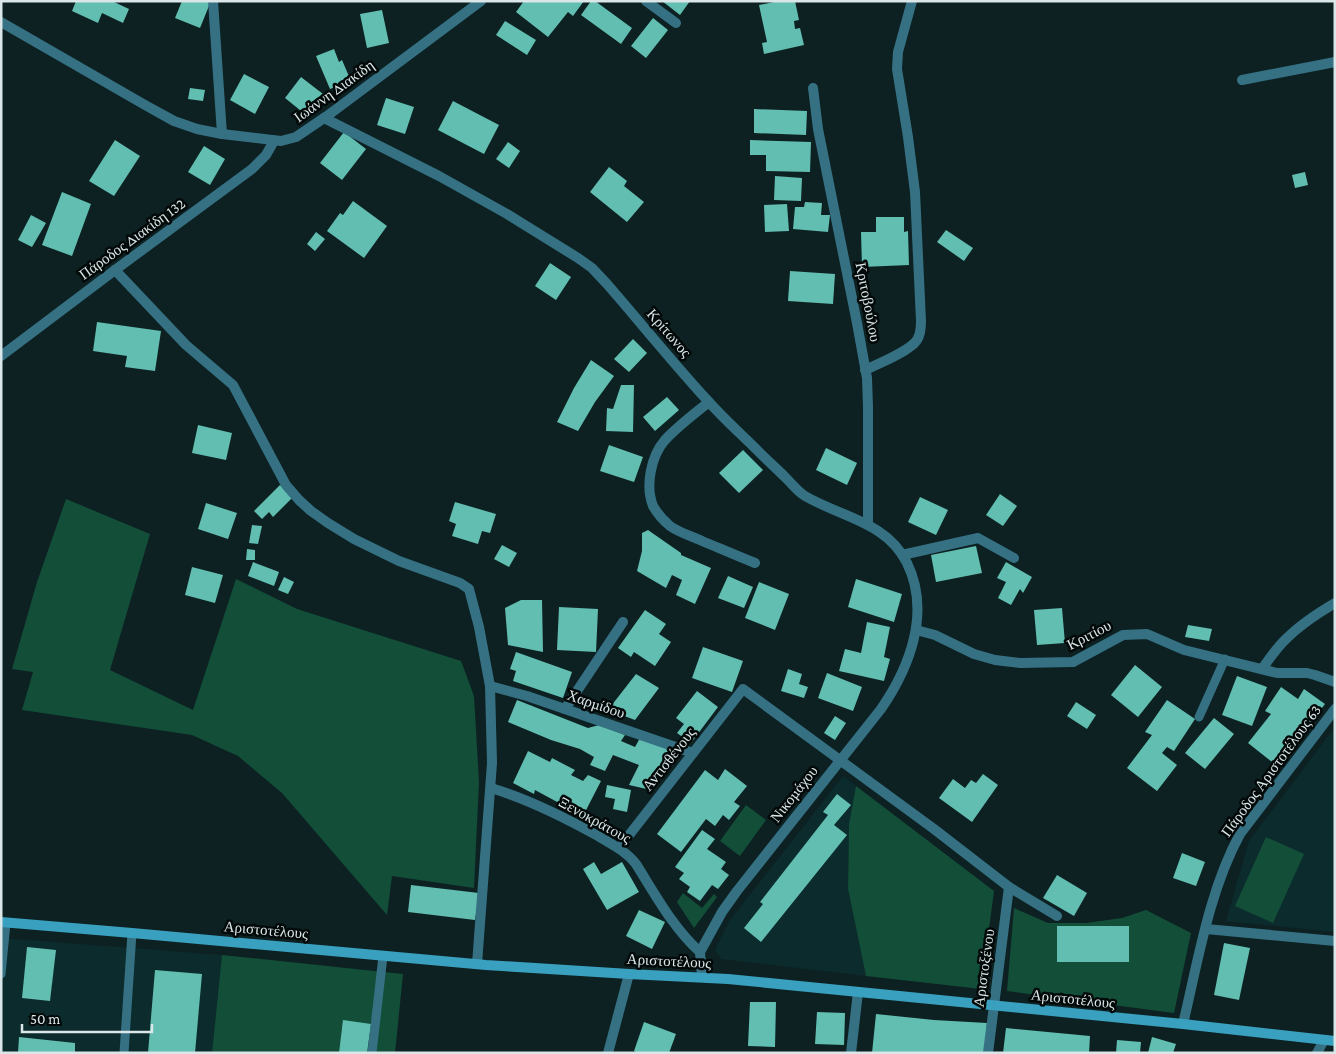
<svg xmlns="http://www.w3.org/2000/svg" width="1336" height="1054" font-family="'Crimson Pro',serif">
<rect width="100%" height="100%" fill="#0d2122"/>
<!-- built -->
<g fill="#0c2b2d">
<path d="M1335,727V932L1226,921L1249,841Z"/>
<path d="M843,776L856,786L849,824L848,889L866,976L721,959L715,950L730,920Z"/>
<path d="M1,938L222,955L212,1053H1Z"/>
</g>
<!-- green -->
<g fill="#124e38">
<path d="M66,499L150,534L110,670L193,710L236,579L297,609L461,661L474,696L479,782L474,888L392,876L387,915L282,793L238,756L192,735L22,710L33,672L12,669L37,582Z"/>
<path d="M856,786L994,891L981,989L866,976L848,889L849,824Z"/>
<path d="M746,805L766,820L740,856L720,841Z"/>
<path d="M1266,837L1304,854L1273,923L1235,906Z"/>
<path d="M683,893L702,908L714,894L717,897L694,928L677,902Z"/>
<path d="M1014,908L1048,923H1086L1122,918L1146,910L1191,933L1174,1013L1007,991Z"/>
<path d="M222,955L403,974L395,1053H212Z"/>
</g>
<!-- building -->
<g fill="#61beb0">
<path d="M76,1H112L129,9L123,23L102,13L98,23L72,11Z"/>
<path d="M182,1H211L200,28L175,18Z"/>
<path d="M524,1H584L573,16L568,12L548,37L516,12Z"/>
<path d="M591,1H595L632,28L621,44L581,15Z"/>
<path d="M662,1H690L680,15Z"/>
<path d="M779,1H795L799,20L794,21L795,29L800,28L804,45L764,54L762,43L767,42L759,5Z"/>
<path d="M382,10L389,43L367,48L360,14Z"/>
<path d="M653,18L668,30L646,58L631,46Z"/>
<path d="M505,21L536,40L527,55L496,35Z"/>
<path d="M334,49L339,62L342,60L351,81L330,89L316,56Z"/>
<path d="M244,74L269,87L255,114L230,100Z"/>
<path d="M301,77L323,94L306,115L285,98Z"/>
<path d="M190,88L205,90L203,101L188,99Z"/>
<path d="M386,98L414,107L405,134L377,125Z"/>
<path d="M453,101L499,125L484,154L438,130Z"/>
<path d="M754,109L807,111L806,135L754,133Z"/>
<path d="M344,132L366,149L342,180L320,163Z"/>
<path d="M115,140L140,156L114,196L89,181Z"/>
<path d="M750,140L811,142L810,172L766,171V155H750Z"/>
<path d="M508,142L520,151L509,168L496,159Z"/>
<path d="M204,146L225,159L210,185L188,172Z"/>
<path d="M609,167L627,181L624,186L644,202L627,222L590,192Z"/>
<path d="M1305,172L1308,185L1295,188L1292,175Z"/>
<path d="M775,176L802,178L801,201L774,200Z"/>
<path d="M62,192L91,204L72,256L42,245Z"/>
<path d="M353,201L387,226L364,258L327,231L340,213L343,215Z"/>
<path d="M805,202L822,203L821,215H830L828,232L793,229L795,207H804Z"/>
<path d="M787,204L789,231L765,232L764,205Z"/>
<path d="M31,215L46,223L32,247L18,240Z"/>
<path d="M876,217H904V232L908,231L909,265L862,267L861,232H876Z"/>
<path d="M946,230L973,248L964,261L937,242Z"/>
<path d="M316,232L325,239L315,251L307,244Z"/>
<path d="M550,263L571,277L556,300L535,286Z"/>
<path d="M790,271L835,274L833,304L788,301Z"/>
<path d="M97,322L161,331L155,371L125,367L127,356L93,351Z"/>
<path d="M633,339L647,353L629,372L614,359Z"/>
<path d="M591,360L614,376L595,402L578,431L557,422L574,388Z"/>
<path d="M621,385H634L633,432L606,431L607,408L613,409Z"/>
<path d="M667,397L679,410L655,431L643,417Z"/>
<path d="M198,425L232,433L226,460L192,453Z"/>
<path d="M609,445L643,457L634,482L600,471Z"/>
<path d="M826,448L857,463L847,485L816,470Z"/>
<path d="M743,450L763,470L739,493L719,473Z"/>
<path d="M280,485L293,497L273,517L269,512L262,519L254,511Z"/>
<path d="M1000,494L1017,506L1003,526L986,515Z"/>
<path d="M920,497L948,510L936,535L908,522Z"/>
<path d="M455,502L496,514L490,533L482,531L478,544L452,536L456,524L449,521Z"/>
<path d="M206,503L237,513L228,539L198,529Z"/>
<path d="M252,525L262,526L258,544L249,543Z"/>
<path d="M648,530L681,553V555L711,568L695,604L676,595L682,580L672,575L666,588L637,571L642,551V533Z"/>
<path d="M502,545L517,553L509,567L494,559Z"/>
<path d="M976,546L982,573L936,582L931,555Z"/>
<path d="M247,549L255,550V560H246Z"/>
<path d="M253,562L279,572L274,586L248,576Z"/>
<path d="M1006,562L1032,577L1023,593L1020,589L1011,605L998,598L1006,582L997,578Z"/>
<path d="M192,567L223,575L215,603L185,595Z"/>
<path d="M728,576L753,587L744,608L718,598Z"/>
<path d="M284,577L294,582L288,594L278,590Z"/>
<path d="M856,579L902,594L894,622L848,607Z"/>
<path d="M759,582L789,594L775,630L745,618Z"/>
<path d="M521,600H542L543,652L508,645L505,608Z"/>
<path d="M559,607L598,609L596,652L557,650Z"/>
<path d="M1062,608L1065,643L1037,645L1034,610Z"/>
<path d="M645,610L666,624L659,634L671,642L655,666L634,652L631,657L618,648Z"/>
<path d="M867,622L890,627L884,657L890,659L884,681L839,671L845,649L861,653Z"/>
<path d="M1188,625L1212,629L1209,641L1185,637Z"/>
<path d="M703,647L743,661L732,692L692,678Z"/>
<path d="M516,652L572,672L563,698L513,681L516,671L510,669Z"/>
<path d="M1135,665L1162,687L1138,717L1111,695Z"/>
<path d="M788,669L802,674L799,684L808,687L804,698L781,691Z"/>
<path d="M827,673L862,687L853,711L818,698Z"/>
<path d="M636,674L659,688L635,720L608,710Z"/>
<path d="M1237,676L1267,687L1252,726L1222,715Z"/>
<path d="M1281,687L1298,699L1304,689L1325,704L1277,766L1248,743L1271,714L1265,711Z"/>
<path d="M697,691L718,707L691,743L677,733L684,724L676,718Z"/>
<path d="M517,700L588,728L599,725L625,735L621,741L635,747L640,738L679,753L651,790L629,785L639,765L613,755L605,771L590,765L594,757L580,749L551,740L508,722Z"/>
<path d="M1167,700L1195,719L1174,751L1167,747L1162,753L1177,765L1157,791L1127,768L1152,735L1145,732Z"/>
<path d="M1076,702L1096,715L1087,729L1067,716Z"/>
<path d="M835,716L846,723L835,740L824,733Z"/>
<path d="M1214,718L1234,734L1205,769L1185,753Z"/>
<path d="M528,751L550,762L552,758L575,770L571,775L583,781L588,775L601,781L583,816L535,790L534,794L513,783Z"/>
<path d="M725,769L747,786L734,802L740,806L729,820L723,815L715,826L706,819L681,852L657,834L705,770L718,780Z"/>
<path d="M983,774L998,785L972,822L939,798L953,779L965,788L971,780L976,783Z"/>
<path d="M607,785L631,790L627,812L613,809L615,799L605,797Z"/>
<path d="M837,794L851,805L834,825L847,835L761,942L744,928L763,904L760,902L828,815L823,812Z"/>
<path d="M702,830L715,839L707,849L726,862L721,869L729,875L718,889L712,885L700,901L687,892L690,887L679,879L684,873L675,867Z"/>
<path d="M1182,853L1205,862L1196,886L1173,878Z"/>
<path d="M594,862L601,874L622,862L639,892L607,910L583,869Z"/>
<path d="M1057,875L1087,893L1074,916L1043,898Z"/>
<path d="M411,885L479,893L475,920L408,912Z"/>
<path d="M639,910L665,922L652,949L626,936Z"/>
<rect x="1057" y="926" width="72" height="36"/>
<path d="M1224,943L1250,948L1239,1000L1214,995Z"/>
<path d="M27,947L56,950L50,1001L22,998Z"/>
<path d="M155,970L202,974L195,1053H148Z"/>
<path d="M750,1002H776L775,1047L748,1046Z"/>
<path d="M817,1012L845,1013L844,1045L815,1044Z"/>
<path d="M876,1014L934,1020L987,1023L985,1053H872Z"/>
<path d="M343,1020L371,1024L367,1053H339Z"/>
<path d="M644,1022L676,1034L669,1053H638L634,1051Z"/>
<path d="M1006,1028L1090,1036L1089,1053H1003Z"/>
<path d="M19,1037L75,1043V1053H18Z"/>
<path d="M1152,1037L1176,1044L1173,1053H1148Z"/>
<path d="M1117,1040L1141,1042L1140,1053H1116Z"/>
</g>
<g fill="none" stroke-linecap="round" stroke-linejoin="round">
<!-- service -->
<g stroke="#357183" stroke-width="9">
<path d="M1199,717L1225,659"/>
<path d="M1,974L6,923"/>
<path d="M124,1053L132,933"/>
<path d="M372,1053L383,956"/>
</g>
<!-- minor -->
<g stroke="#357183" stroke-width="10">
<path d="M213,1L222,134"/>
<path d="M646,1L676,23"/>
<path d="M1242,80L1335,62"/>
<path d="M813,88L818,129L857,323L867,378L868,407V524"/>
<path d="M324,118L439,176L507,214L578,258L592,268L607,284C641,323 673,363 708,401C724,419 742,435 759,452C768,461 777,469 786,478C792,484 798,492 805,496C841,517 887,522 907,563C931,612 910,667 881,709L737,891L722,912L700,952L702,977"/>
<path d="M115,270L186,345L233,385L286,485L299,500L311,511L328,523L354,539L399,561L460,583L469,589L479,627L490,686L492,763L477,964"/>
<path d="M1,356L115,270L252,169L266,155L274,141"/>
<path d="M865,370C878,364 910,351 917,340C921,334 921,327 921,321L915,192L908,137L897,69L898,52L912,1"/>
<path d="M709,402C694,414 678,426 665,440C651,456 645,486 653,506C657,513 664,521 670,526C680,533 691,536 702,541C719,548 737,556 755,563"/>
<path d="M902,555L978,538L1014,558"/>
<path d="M916,630L935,635L974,654L995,660L1020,663L1073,662L1123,635L1147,634L1184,650L1277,673H1307L1315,675L1335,682"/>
<path d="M1262,669C1270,658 1277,647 1287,638C1301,624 1318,613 1335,603"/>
<path d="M490,686L527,696L693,753"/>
<path d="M565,709L623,622"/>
<path d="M491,788C528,799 564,817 598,836C611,844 626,851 636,864C655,894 673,928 700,952"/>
<path d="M619,848L743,689L934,829L1009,887L1057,916"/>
<path d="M1206,929L1335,941"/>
<path d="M1183,1024C1198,961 1209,891 1240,834L1335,709"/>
<path d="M608,1053L629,974"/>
<path d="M851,1053L858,992"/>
<path d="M988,1053L1009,887"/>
<path d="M1317,1053L1324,1040"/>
</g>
<!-- tertiary -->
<path stroke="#357183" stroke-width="10" d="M1,22L145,105L174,121L197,129L222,134L281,141L296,137L327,116L481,1"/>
<!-- secondary -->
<path stroke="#39a1bf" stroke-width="10" d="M1,922L132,933L486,965L629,974L728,979L1183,1024L1335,1041"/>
</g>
<g text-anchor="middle" stroke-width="5" stroke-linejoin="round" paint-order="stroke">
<!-- street labels -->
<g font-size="15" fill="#dae6e7" stroke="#030909">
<text transform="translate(334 91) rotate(-36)" y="5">Ιωάννη Διακίδη</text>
<text transform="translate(132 239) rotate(-36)" y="5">Πάροδος Διακίδη 132</text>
<text transform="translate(868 302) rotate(79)" y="5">Κριτοβούλου</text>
<text transform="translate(669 333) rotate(49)" y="5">Κρίτωνος</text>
<text transform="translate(1089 635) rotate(-27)" y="5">Κριτίου</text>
<text transform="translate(596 704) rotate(19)" y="5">Χαρμίδου</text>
<text transform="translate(669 759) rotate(-52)" y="5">Αντισθένους</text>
<text transform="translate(1271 771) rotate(-54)" y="5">Πάροδος Αριστοτέλους 63</text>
<text transform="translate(794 794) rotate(-52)" y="5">Νικομάχου</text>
<text transform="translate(595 820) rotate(29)" y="5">Ξενοκράτους</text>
<text transform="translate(266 930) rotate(5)" y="5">Αριστοτέλους</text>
<text transform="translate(669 961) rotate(3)" y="5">Αριστοτέλους</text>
<text transform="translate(984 968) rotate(-82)" y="5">Αριστοξένου</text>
<text transform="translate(1073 999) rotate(6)" y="5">Αριστοτέλους</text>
</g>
</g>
<!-- border -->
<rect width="1336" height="1054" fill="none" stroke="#dae6e7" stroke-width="5"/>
<!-- scale -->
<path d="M22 1024v8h130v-8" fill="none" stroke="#dae6e7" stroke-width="2.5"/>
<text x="30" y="1024" font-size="15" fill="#dae6e7" stroke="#030909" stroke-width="4" paint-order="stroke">50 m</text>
</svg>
